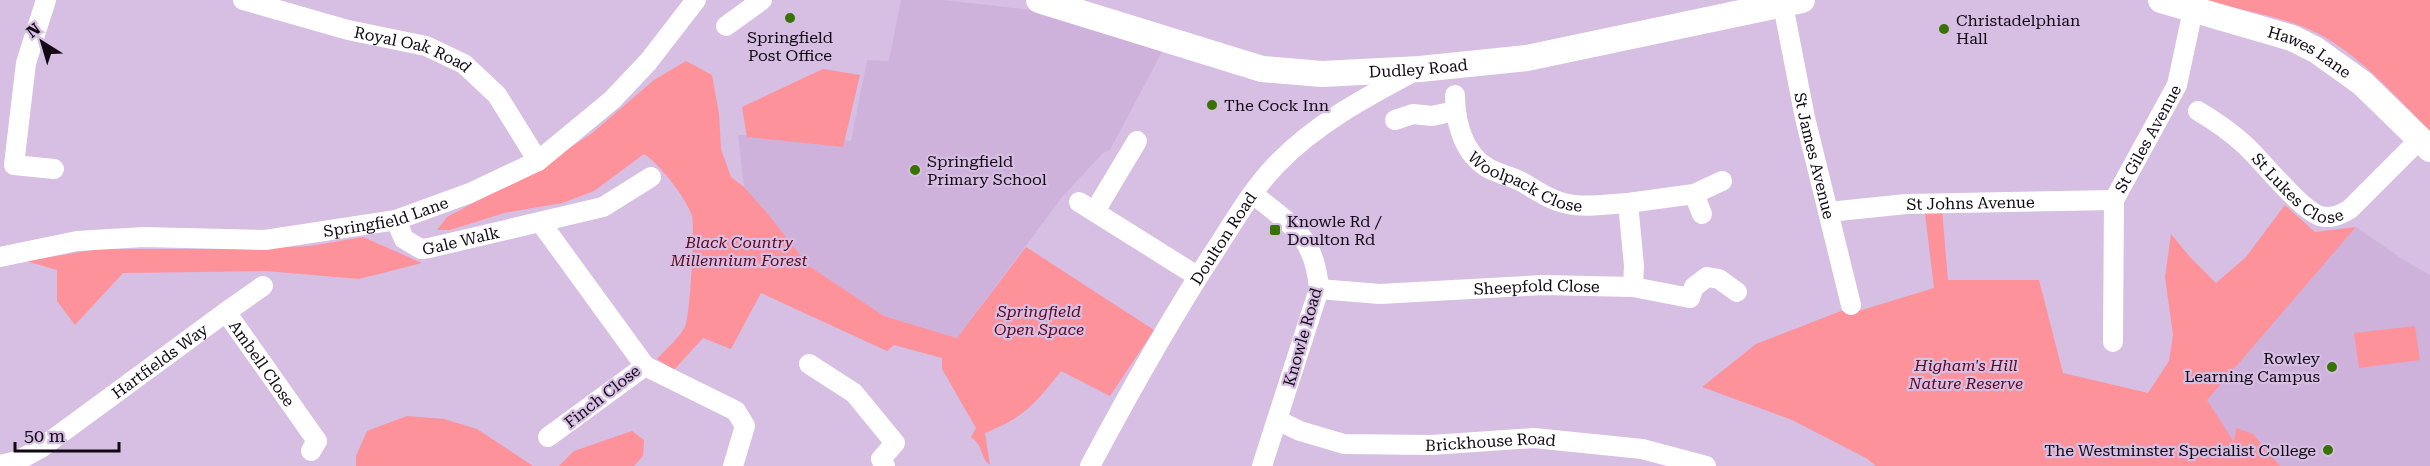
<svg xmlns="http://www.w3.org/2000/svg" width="2430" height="466" font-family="'Roboto Serif',serif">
<rect width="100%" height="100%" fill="#d7bee3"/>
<!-- built -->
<g fill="#ceb2dc">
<path d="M901,0H943L1031,10L1163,50L1110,150L1103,153L1062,197L957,338L884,316L809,266L744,187L738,135L805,136L851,141L867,60L889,61Z"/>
<path d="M2356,227L2405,261L2430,275V466H2249L2206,400Z"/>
</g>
<!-- green -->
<g fill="#fd929a">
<path d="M2200,0H2430V131C2399,100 2369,65 2331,41C2293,17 2244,11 2200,0Z"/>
<path d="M686,61L712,75L719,114L721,149L731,177L744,187L767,213L809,266L884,316L957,338L1026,247L1154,330L1110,396L1061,371C1035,404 1025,417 985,433L990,465C979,456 985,448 971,437L976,428L942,369V358L894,345L887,351L761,293L731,349L703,338L674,370L657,359C666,349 679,338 685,327C690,317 695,228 692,216C687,199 658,162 644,154L594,191L562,203L504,213L450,230H437L447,217L537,169L591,134L654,80Z"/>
<path d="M823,69L860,75L843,147L747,137L742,107Z"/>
<path d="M2285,205L2315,232L2356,227L2207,400L2234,442L2236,428L2253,434L2280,466H1876L1866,458L1792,420L1702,387L1756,344L1841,311L1862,310L1934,288L1925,213L1942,210L1948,280H2039L2063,373L2148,393L2169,361L2173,335L2165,277L2171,234L2190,257L2216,283L2246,257Z"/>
<path d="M363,237L422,263L359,279L266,271L123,273L75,325L57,301V270L26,261L99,249H250L310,246Z"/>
<path d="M2415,326L2420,360L2359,368L2354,333Z"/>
<path d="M407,416L444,419L477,429L533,466H356V456L367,431Z"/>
<path d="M632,431L644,440L643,456L634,466H559L574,451Z"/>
</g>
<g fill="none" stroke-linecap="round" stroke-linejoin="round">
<!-- minor -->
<g stroke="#fff" stroke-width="20">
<path d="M46,0L26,63L14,165L54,169"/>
<path id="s1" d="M243,0L348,30L426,46L464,64L497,95L538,161"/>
<path id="s2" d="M1783,5L1805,118L1851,305"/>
<path d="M726,26L762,0"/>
<path id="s3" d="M1455,95C1455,121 1463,154 1488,168C1498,174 1511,176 1522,182C1536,190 1551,201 1568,204C1586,208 1608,204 1628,203L1634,266L1633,287"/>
<path id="s4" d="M2198,111C2215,121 2232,133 2246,146C2263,162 2300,209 2320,216C2331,219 2340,215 2350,209L2420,139"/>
<path d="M1395,120L1413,114L1432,116L1455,111"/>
<path d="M1253,194C1291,225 1315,236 1319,289L1262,466"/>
<path d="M1694,194L1702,214"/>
<path d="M1079,202L1197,276"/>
<path d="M1628,203L1694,194L1722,181"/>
<path d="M1095,211L1137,141"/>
<path id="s5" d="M1829,212L1906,204L2114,200"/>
<path id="s6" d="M396,220L404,239L421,249L429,248L603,207L651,177"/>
<path d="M541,223L645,366L548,437"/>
<path id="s7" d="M0,257L77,241L144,237L265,240L396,220L470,193L538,161L612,100L648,62L696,0"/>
<path id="s8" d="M263,286L226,312L317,441L311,451"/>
<path id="s9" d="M1319,289L1380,294L1543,285L1633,287L1690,298L1694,287L1707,277L1719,279L1737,292"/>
<path id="s10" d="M2113,342L2114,200L2177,85L2193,10"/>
<path d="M809,364L854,393L895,443L881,459L885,466"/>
<path d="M645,366L736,411L745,426L733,466"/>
<path id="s11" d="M1277,420L1300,431L1344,444L1431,445L1534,438L1642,449L1706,466"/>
<path id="s12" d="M0,465L17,461L41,448L226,312"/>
<path id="s13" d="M1090,466C1130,391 1171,317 1218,246C1236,218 1253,189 1276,165C1315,124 1366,97 1415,71"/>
</g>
<!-- major -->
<g stroke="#fff" stroke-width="26">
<path id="s14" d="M1039,0L1262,69L1322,74L1420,69L1527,58L1802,0"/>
<path id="s15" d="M2161,0L2292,38L2316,50L2362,83L2430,149"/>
</g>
</g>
<!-- markers -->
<g fill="#387202" stroke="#d7bee3" stroke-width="2">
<circle cx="790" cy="18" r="6"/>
<circle cx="1944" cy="29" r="6"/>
<circle cx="1212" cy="105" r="6"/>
<circle cx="915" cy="170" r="6"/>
<rect x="1269" y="224" width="12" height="12" rx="3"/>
<circle cx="2332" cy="367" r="6"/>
<circle cx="2328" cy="450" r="6"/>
</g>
<g text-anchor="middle" stroke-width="4.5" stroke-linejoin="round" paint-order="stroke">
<!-- poi labels -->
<g font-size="16" fill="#110814" stroke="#d7bee3" text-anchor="start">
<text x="1956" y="26">Christadelphian<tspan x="1956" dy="18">Hall</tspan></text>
<text x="790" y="43" text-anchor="middle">Springfield<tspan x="790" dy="18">Post Office</tspan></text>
<text x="1224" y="111">The Cock Inn</text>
<text x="927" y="167">Springfield<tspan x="927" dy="18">Primary School</tspan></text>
<text x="1287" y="227">Knowle Rd /<tspan x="1287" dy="18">Doulton Rd</tspan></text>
<text x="2320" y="364" text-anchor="end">Rowley<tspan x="2320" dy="18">Learning Campus</tspan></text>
<text x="2316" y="456" text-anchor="end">The Westminster Specialist College</text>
</g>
<!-- street labels -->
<g font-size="16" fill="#110814" stroke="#d7bee3">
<text dy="6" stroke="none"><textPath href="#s1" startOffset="177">Royal Oak Road</textPath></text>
<text dy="6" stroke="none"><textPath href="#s15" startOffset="158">Hawes Lane</textPath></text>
<text dy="6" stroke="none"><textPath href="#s14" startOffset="390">Dudley Road</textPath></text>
<text dy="6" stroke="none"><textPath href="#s10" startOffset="212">St Giles Avenue</textPath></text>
<text dy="6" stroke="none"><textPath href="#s2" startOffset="154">St James Avenue</textPath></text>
<text dy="6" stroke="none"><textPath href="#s3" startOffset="124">Woolpack Close</textPath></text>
<text dy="6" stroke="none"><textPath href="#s4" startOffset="129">St Lukes Close</textPath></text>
<text dy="6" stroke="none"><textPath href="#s5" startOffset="142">St Johns Avenue</textPath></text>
<text dy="6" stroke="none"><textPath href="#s7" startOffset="390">Springfield Lane</textPath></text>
<text dy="6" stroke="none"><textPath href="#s6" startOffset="81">Gale Walk</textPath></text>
<text dy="6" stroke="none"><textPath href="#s13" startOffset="264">Doulton Road</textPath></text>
<text dy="6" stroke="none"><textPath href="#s9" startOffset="218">Sheepfold Close</textPath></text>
<text transform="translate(1302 337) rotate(-74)" y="6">Knowle Road</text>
<text dy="6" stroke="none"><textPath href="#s12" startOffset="192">Hartfields Way</textPath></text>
<text dy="6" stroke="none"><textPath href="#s8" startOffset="108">Ambell Close</textPath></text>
<text transform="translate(602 396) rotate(-38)" y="6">Finch Close</text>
<text dy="6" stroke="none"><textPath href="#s11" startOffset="218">Brickhouse Road</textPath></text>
</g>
<!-- park labels -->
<g font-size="16" font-style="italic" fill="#60051c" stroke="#d7bee3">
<text x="739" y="248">Black Country<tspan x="739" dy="18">Millennium Forest</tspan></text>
<text x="1039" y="317">Springfield<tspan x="1039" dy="18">Open Space</tspan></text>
<text x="1966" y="371">Higham's Hill<tspan x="1966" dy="18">Nature Reserve</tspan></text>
</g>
</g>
<!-- north arrow -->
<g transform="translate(42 42) rotate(323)" stroke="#d7bee3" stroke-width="4.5" paint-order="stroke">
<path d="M0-4.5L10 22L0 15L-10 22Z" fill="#110814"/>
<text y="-9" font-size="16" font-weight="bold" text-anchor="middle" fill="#110814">N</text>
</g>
<!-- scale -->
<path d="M15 442v9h104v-9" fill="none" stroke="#110814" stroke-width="3"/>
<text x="24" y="442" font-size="18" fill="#110814" stroke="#d7bee3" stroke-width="4.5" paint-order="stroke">50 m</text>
</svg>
